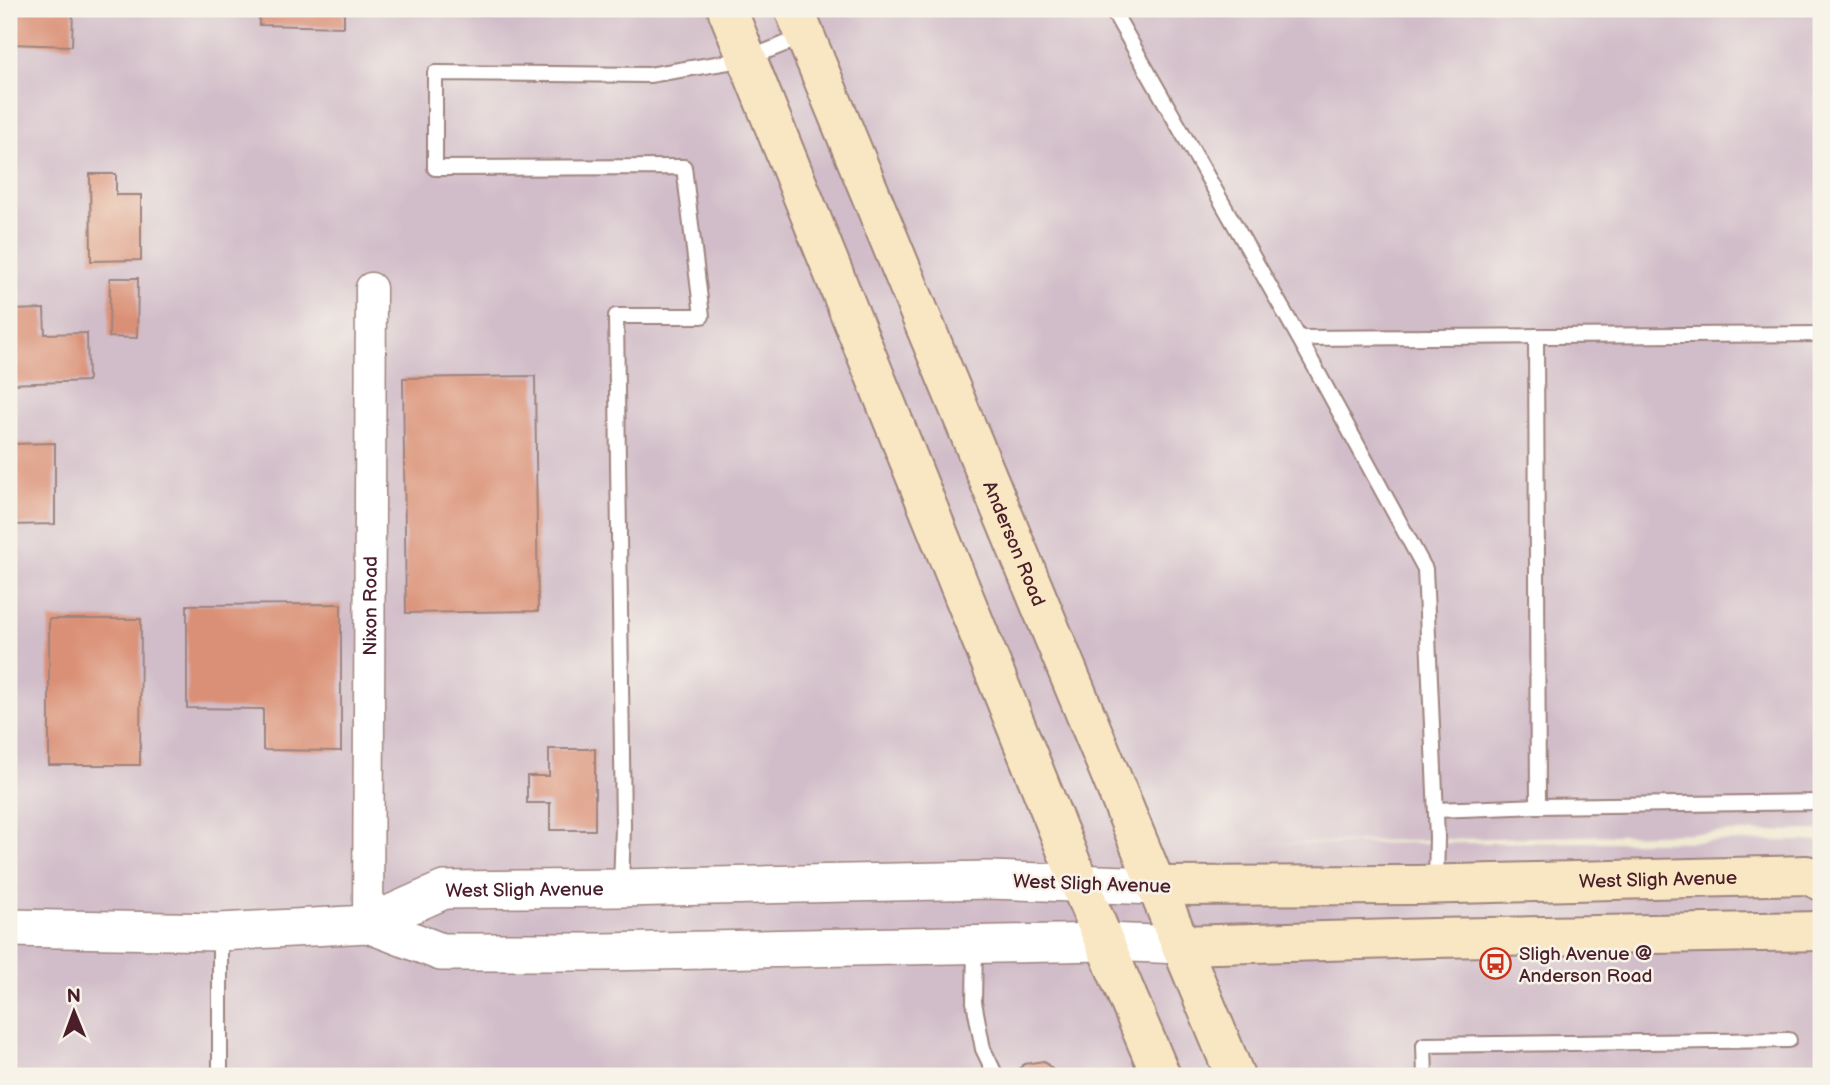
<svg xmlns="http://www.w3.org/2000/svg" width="1830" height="1085" font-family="'Balsamiq Sans',sans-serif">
<rect width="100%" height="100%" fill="#f7f3e8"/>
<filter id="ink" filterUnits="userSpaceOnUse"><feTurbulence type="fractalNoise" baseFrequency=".0143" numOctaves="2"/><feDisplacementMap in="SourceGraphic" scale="14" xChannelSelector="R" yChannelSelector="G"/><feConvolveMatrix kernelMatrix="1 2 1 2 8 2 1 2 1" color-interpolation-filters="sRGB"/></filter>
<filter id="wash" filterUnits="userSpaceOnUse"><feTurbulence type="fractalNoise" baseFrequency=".00686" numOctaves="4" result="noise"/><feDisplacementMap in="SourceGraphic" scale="28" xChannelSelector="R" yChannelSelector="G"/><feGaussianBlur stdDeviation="1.57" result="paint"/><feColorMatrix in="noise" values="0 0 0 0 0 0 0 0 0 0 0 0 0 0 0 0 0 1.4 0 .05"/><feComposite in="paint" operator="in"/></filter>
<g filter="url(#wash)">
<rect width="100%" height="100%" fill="#f1ead3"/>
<!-- industrial -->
<path fill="#d1bdc9" d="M9,9H1821V830L1254,844L1821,841V1076H9Z"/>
<g id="blocks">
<!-- building -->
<g fill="#da9076">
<path d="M9,9H73L72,46L9,44Z"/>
<path d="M260,9H344V27L259,25Z"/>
<path d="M477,9H549V14L477,15Z"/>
<path d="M90,174H116V195H141V260L91,261Z"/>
<path d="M110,278H138L137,338L109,337Z"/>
<path d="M44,309L45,334L87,333L88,381L9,384V310Z"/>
<path d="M535,376L538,611L406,613L403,378Z"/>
<path d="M55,443V524L9,525V444Z"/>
<path d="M341,604V751L263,750V709L187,708V605Z"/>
<path d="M49,619H141L140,765H49Z"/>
<path d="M549,749H595V830H550V803H527V776H549Z"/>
<path d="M1044,1061L1059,1076H1012L1024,1064Z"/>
</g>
</g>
</g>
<g filter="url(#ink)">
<use href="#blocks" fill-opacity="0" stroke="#9e847f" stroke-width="2"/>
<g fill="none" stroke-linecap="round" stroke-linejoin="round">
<defs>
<g id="service">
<path d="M1112,9L1299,338L1821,334"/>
<path d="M1299,338L1425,569L1437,837L1436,884"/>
<path d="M1538,806L1821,802"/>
<path d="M1436,810L1538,806L1536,336"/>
<path d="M621,887L623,827L616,316H702L684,167L435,168V73L649,75L747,59L802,37"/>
<path d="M220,934V1076"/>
<path d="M975,945L974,1002L983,1049L996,1076"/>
<path d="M1425,1076L1424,1045L1789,1040"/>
</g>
<g id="minor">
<path id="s1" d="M368,924L371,288"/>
</g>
<g id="tertiary">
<path d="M368,924L441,952H603L1105,942L1181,945"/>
<path id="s2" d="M9,928L220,932L368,924L444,890L621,888L989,880L1156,886"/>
</g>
<g id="secondary">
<path d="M727,9L1079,882L1161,1076"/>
<path id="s3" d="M794,9L1235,1076"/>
<path id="s4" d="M1156,886L1416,885L1807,875L1821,881"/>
<path d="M1181,945L1433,938L1821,931"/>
</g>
</defs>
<!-- service casing -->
<use href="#service" stroke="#9e847f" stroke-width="18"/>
<!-- minor casing -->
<use href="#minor" stroke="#9e847f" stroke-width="33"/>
<!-- tertiary casing -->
<use href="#tertiary" stroke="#9e847f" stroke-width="40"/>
<!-- secondary casing -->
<use href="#secondary" stroke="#9e847f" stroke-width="42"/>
<!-- service -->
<use href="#service" stroke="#fff" stroke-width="14"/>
<!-- minor -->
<use href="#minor" stroke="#fff" stroke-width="30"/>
<!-- tertiary -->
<use href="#tertiary" stroke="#fff" stroke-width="37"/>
<!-- secondary -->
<use href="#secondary" stroke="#f9e7c3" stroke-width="38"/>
</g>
</g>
<!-- icons -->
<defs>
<symbol id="bus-ring" viewBox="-11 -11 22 22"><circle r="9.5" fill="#f7f3e8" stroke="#c8321e" stroke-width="1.5"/><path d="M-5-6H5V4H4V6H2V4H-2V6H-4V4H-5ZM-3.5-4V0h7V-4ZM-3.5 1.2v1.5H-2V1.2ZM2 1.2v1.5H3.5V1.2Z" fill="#c8321e"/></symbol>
</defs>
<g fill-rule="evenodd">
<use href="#bus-ring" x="1478" y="946" width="35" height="35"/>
</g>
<g text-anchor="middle" stroke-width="5" stroke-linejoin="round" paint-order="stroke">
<!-- street labels -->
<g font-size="19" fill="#4a1f2b" stroke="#f7f3e8">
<text dy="7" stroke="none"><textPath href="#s3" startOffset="578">Anderson Road</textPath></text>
<text dy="7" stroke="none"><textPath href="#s1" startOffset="318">Nixon Road</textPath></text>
<text dy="7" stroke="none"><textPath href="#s4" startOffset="502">West Sligh Avenue</textPath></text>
<text transform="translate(1092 883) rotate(2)" y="7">West Sligh Avenue</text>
<text dy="7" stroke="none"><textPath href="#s2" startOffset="523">West Sligh Avenue</textPath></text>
</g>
<!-- poi labels -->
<g font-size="19" fill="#4a1f2b" stroke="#f7f3e8" text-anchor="start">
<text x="1519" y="960">Sligh Avenue @<tspan x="1519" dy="22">Anderson Road</tspan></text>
</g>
</g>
<!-- margin -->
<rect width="1830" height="1085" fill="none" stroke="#f7f3e8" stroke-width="35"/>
<!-- north arrow -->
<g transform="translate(74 1012) rotate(359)" stroke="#f7f3e8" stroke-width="5" paint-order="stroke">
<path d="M0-5L12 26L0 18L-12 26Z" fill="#4a1f2b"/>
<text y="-10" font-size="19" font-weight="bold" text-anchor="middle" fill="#4a1f2b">N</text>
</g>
</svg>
